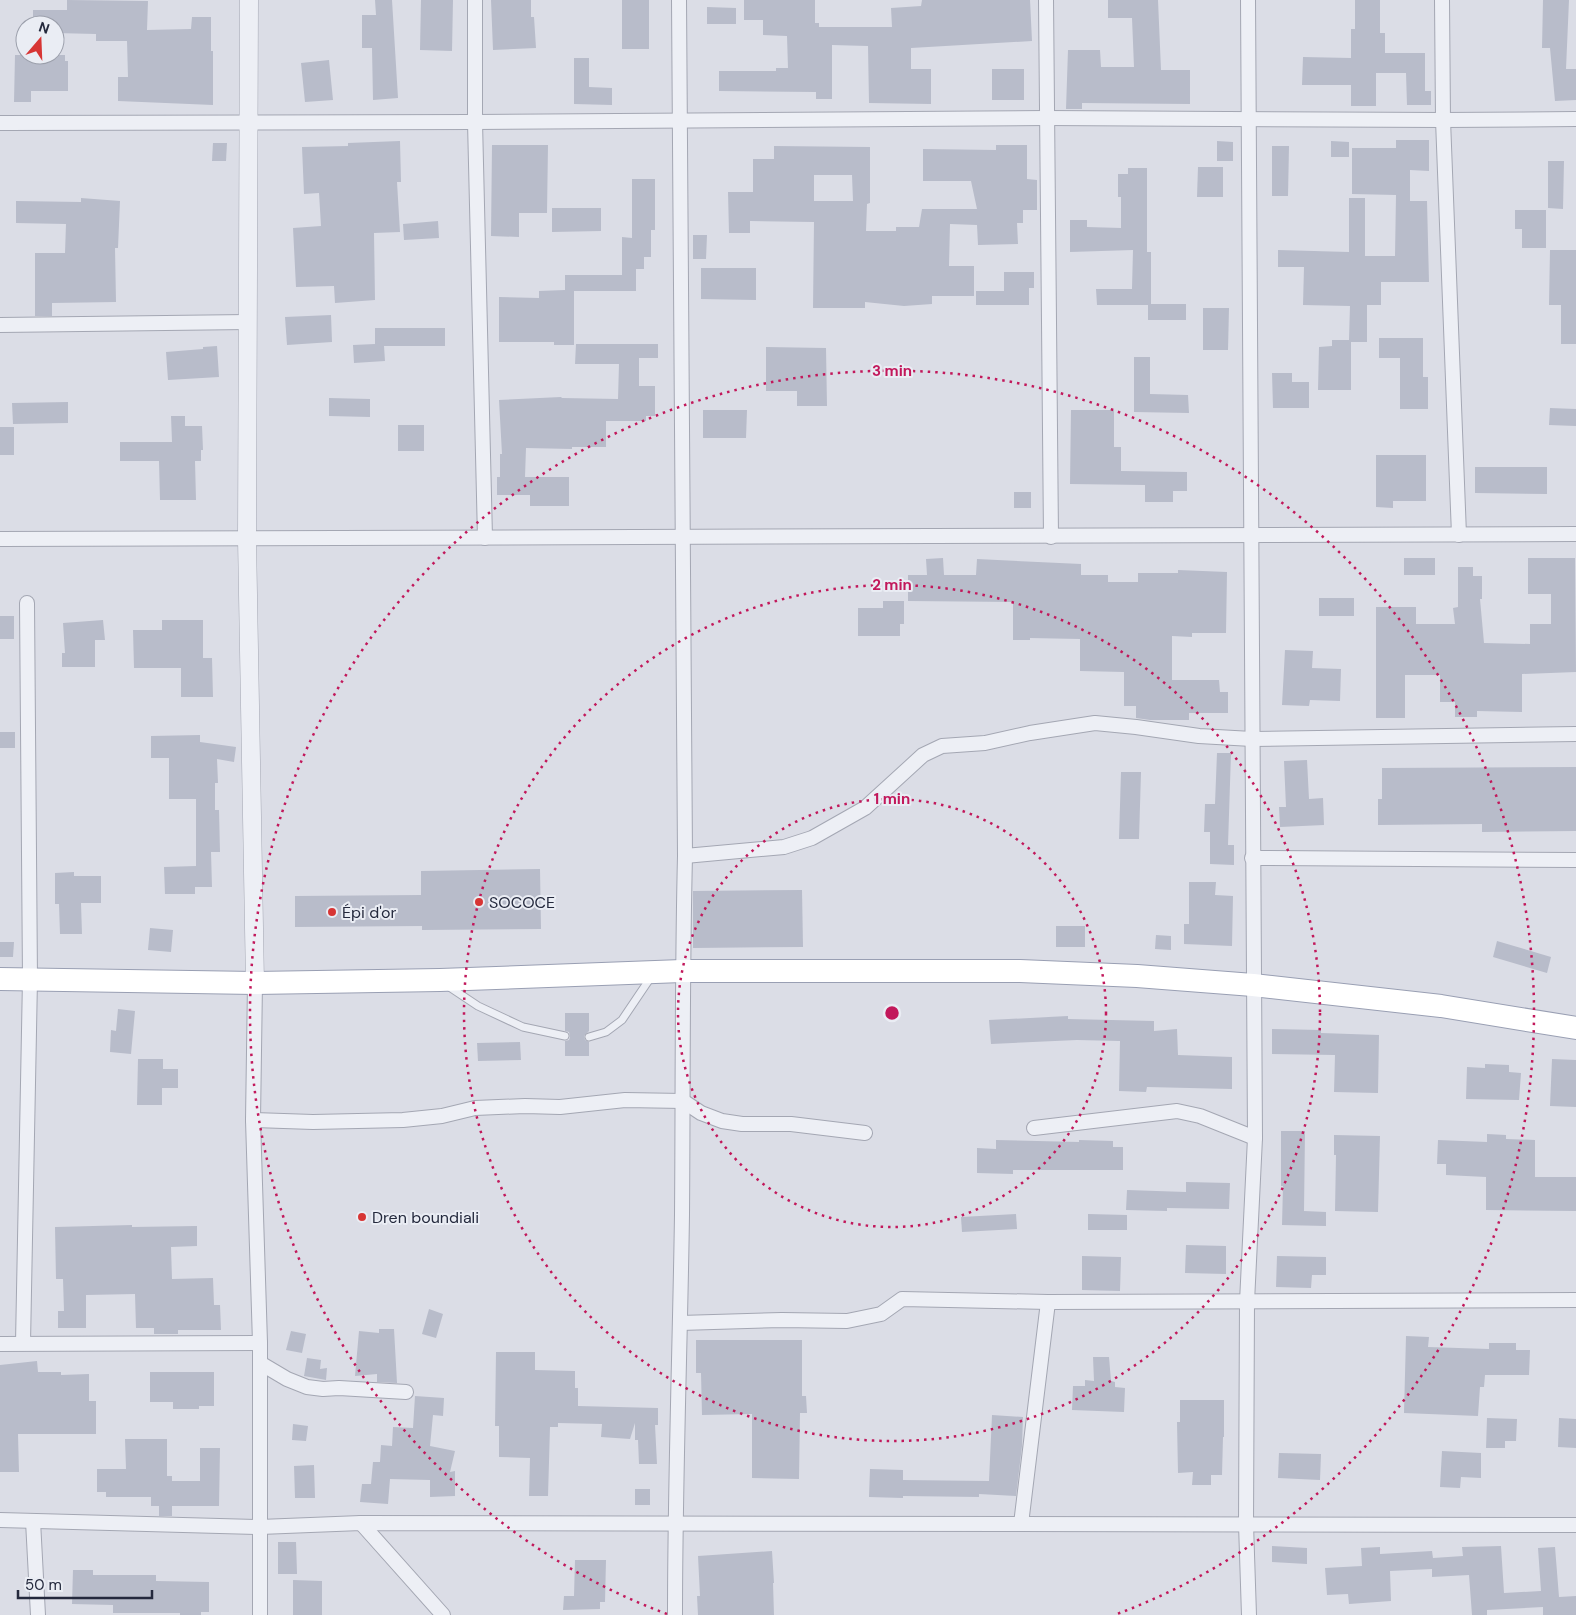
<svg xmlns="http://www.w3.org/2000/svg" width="1576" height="1615" font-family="'DM Sans',sans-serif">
<rect width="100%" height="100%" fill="#dbdde6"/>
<!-- building -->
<g fill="#b8bcca" fill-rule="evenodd">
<path d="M67,0L148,1L147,30L191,29L192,17H211V51H213V105L118,101V77H128L127,41H96V34L55,33V25H33V10H67Z"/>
<path d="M375,0H392L398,98L373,100L372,48H362V15H376Z"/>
<path d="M421,0H453L452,51L420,50Z"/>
<path d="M491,0H531V17H534L536,48L493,50Z"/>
<rect x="622" y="0" width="27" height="49"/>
<path d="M744,0H815V23H819V27H892L891,8L921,6L922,0H1030L1032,41L911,48V69H931V104L869,103L868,46L832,45V99H816V92L719,91V71H776V68H788L787,36L763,35V20H744Z"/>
<path d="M1108,0H1158L1161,70H1190V104L1082,103V109H1066L1068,50H1100L1101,67H1134L1132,18H1108Z"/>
<path d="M1355,0H1380V33H1385V53H1425V91H1431V105H1407L1406,73H1376V106H1351V85H1302L1303,57L1351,58V29H1355Z"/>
<path d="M1543,0H1569L1566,69H1576V100L1555,101L1550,48H1542Z"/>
<path d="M707,7L736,8V24H707Z"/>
<path d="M15,55H65V61H68V91H31V102H14Z"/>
<path d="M574,58H589V87L612,88V105L574,104Z"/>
<path d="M329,60L333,100L305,102L301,63Z"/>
<rect x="992" y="69" width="32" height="31"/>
<path d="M1396,140H1429V171L1410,170V201H1427L1429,282H1381V305H1367V342H1351V390H1318L1319,347L1332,346V340H1349L1350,306L1303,305L1304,267H1278V250L1349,252V198H1365V256H1395L1396,195L1352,194V148H1396Z"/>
<path d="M400,141L401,182H397L400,232L374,233L375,300L335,303L334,286L296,287L293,228L321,226L319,193L304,194L302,147L348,146V143Z"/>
<path d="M1217,141L1233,142V161H1217Z"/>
<path d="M1331,141L1349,142V157H1331Z"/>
<path d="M213,143H227L226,161H212Z"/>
<path d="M492,145H548L547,213H519V237L491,236Z"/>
<path d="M996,145H1027V179L1037,180V210H1023V223H1017L1018,244L978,245L977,225L950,224L949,266H974V296H932V304L904,306L865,302V308H813L814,222L750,221V233H729L728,192H753V159H774V146L870,147V203L867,204L866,231H896V227H919L922,209H977L971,181H923V149L996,150ZM814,175H852L853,201H814Z"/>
<path d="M1272,146H1289L1288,196H1272Z"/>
<path d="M1548,161H1564L1563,209L1548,208Z"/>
<path d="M1198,167H1223V197H1197Z"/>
<path d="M1128,168H1147V252H1151V304H1186V320H1148V305H1097L1096,289H1132L1133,250L1070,252V220H1087V227L1121,228V197H1118V174H1128Z"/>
<path d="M632,179H655V230H651V257H644V269H636V291H574V345H554V342H499V297L539,298V291L565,290V275H622V237L632,238Z"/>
<path d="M81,198L120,201L118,248H115L116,302L52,303V316H35V253H65L66,224L16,223V201L81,202Z"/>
<path d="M552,208H601V231L552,232Z"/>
<path d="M1515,210H1546V248H1522V229H1515Z"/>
<path d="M438,221L439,238L404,240L403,224Z"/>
<path d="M693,235H707L706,259H693Z"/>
<path d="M1550,250H1576V344H1561V305H1549Z"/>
<path d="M701,268H756V300L701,299Z"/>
<path d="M1004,272H1034V288H1029V305H976V291H1004Z"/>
<path d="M1203,308H1229L1228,350H1203Z"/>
<path d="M331,315L332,342L287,345L285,317Z"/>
<path d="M375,328H445V346H384L385,361L354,363L353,345L375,344Z"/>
<path d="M1379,338H1423V377H1428V409H1400V358H1379Z"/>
<path d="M576,344H658V358H639V386H655V416H646V421H606V447H572V449L526,448L525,477H569V506H530V495H497V477H500V454H502L499,400L561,397L562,398L618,399L619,364H575Z"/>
<path d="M217,346L219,377L168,380L166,352L203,349V347Z"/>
<path d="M766,347L826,348L827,406H797V391H766Z"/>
<path d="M1134,357H1150V394L1188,395L1189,413L1134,412Z"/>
<path d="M1272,373H1292V382H1309V408H1273Z"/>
<path d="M329,398L370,399V417L329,416Z"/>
<path d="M68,402V423L13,424L12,403Z"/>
<path d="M1550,408L1576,409V426L1549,425Z"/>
<path d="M703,410H747L746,438H703Z"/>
<path d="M1071,410H1114V447H1121V471L1187,472V491H1173V502H1145V485L1070,484Z"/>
<path d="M171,416H185V426H202L203,450H201V461H195L196,500H160L159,461H120V442H172Z"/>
<rect x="398" y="425" width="26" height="26"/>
<rect x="0" y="427" width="14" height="28"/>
<path d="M1376,455H1426V501H1393V508L1376,507Z"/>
<path d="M1475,467H1547V494L1475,493Z"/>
<rect x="1014" y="492" width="17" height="16"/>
<path d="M943,558L944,575H976L977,559L1081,564V575H1108V582H1138V573H1178V570L1227,572L1226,633H1192V637L1172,636V680H1219L1220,692H1228V713H1189V720H1150L1136,718V706H1124V672L1080,671V639L1030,638V640H1013V602L908,601V575H927L926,559Z"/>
<rect x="1404" y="558" width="31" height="17"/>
<path d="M1528,558H1575L1576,672L1522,674V712L1477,711V717H1455V702H1440V675H1405V718H1376V607H1416V624H1455L1453,608L1458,607V567H1473V576H1482V599H1480L1484,643L1530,644V624H1551V594H1528Z"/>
<rect x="1319" y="598" width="35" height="18"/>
<path d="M883,601H904V624H900V636H858V608H883Z"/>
<rect x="0" y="616" width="14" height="23"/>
<path d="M103,620L105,640H95V667H62V653H65L63,623Z"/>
<path d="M162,620H203V658H212L213,697H181V668H134L133,630H162Z"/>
<path d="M1285,650L1313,651L1312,668L1341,669L1340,701L1310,700L1309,706L1282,705Z"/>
<rect x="0" y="732" width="15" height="16"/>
<path d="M200,735V742L236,747L234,762L217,759L218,783H215V810H219L220,852H211L212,887H195V894H165L164,867L196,866V799H169V758H151V736Z"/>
<path d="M1217,753H1231L1228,845H1234V865L1210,864V832H1204L1205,804H1215Z"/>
<path d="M1307,760L1309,799L1323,798L1324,825L1280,827L1279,807H1286L1284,761Z"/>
<path d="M1576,767V831L1482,832V824L1378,825V799H1382V768Z"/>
<path d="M1121,772H1141L1139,839H1119Z"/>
<path d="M540,869L541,929L422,930V926L295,927V896L421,895V871Z"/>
<path d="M74,872V876H101V903H81L82,934H60L59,904H55V873Z"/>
<path d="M1189,882H1216L1215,895L1233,896L1232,946L1184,944V924H1189Z"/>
<path d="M802,890L803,947L693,948V891Z"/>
<rect x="1056" y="926" width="29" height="21"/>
<path d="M150,928L173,930L171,952L148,950Z"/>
<path d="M1156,935L1171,936V950L1155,949Z"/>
<path d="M1497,941L1551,957L1547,973L1493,957Z"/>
<path d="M0,942H14L13,957H0Z"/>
<path d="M118,1009L135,1011L131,1054L110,1052L111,1030L116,1031Z"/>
<path d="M565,1013H589V1031L584,1036L585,1040L589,1042V1056H565V1041L569,1040L570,1037L569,1032L565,1031Z"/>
<path d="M1068,1016V1019L1154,1021V1031L1177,1029L1178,1055L1232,1057V1089L1147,1087L1146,1092L1119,1091L1120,1041L1077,1040L991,1044L989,1020Z"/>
<path d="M1272,1029L1321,1030V1033L1379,1035L1378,1093L1334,1092L1335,1055L1272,1054Z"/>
<path d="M520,1042L521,1060L478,1061L477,1043Z"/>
<path d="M138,1059H163V1069H178V1088H162V1105H137Z"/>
<path d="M1552,1059L1576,1060V1107L1550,1106Z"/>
<path d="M1485,1064L1509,1065V1072L1521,1073L1519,1100L1466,1099L1467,1067L1485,1068Z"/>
<path d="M1281,1131H1305L1304,1211L1326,1212V1226L1282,1225L1283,1186H1281Z"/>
<path d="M1487,1134L1506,1135V1139L1535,1140V1177H1576V1211L1486,1210V1177L1446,1175V1164H1437L1438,1140L1487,1142Z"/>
<path d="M1334,1135L1380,1136L1378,1212L1335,1211L1336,1155H1334Z"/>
<path d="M996,1140L1079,1142V1140L1113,1141V1147H1123V1170H1013V1174L977,1173V1148L996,1149Z"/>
<path d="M1186,1182L1230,1183L1229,1209L1167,1208V1211L1126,1210L1127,1190L1186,1192Z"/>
<path d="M1016,1214L1017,1229L962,1232L961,1217Z"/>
<path d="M1088,1214L1127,1215V1230H1088Z"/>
<path d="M132,1225V1227L197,1226V1246L171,1247L172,1279L213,1278L214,1305H220L221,1330H178V1334H154V1328H136L135,1294L86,1295V1328H58V1311H64L63,1279H56L55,1227Z"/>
<path d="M1186,1245L1226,1246V1274L1185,1273Z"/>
<path d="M1082,1256L1121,1257L1120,1291L1082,1290Z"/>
<path d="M1277,1256L1326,1257V1275H1312L1311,1288L1276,1287Z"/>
<path d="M429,1309L443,1314L436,1338L422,1334Z"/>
<path d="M379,1329H394L397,1383L377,1382V1374L355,1376L359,1331L379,1333Z"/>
<path d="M291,1331L306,1334L302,1353L286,1350Z"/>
<path d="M1406,1336L1429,1337L1428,1347L1489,1349V1343H1516V1350H1530L1529,1375H1485L1484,1387H1480L1478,1416L1404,1413Z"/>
<path d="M696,1340H802V1396H806L807,1413H800L799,1479L752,1478V1414L702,1415L701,1373H696Z"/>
<path d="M496,1352H535V1370L575,1371V1388H578V1406L658,1408V1425H655L657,1464H639L638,1440H635V1423L630,1439L601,1437L602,1424L558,1423V1427H550L548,1496H529L530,1458L499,1457V1426H495Z"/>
<path d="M1093,1357H1109L1111,1381L1115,1382V1387L1125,1388L1124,1412L1072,1410L1073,1386H1085V1380L1094,1381Z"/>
<path d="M307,1358L321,1360L320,1369L327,1368L326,1380L304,1376Z"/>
<path d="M37,1361L38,1372H61V1375L89,1374V1401H96V1434H18L19,1472H0V1365Z"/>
<path d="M150,1372H214V1406H199V1409H173V1402H150Z"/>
<path d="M415,1396L444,1398L443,1416L433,1415L430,1446L455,1451L450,1472L455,1471V1496L430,1497V1480L390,1479L388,1504L360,1502L362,1484H371L373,1462H380L381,1445L392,1446L393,1427L413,1428Z"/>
<path d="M1180,1400H1224V1437H1223L1222,1475H1211V1485H1192L1193,1472L1178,1473L1177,1422H1180Z"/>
<path d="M992,1415L1023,1417L1022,1446L1016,1496L979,1494V1497L903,1496V1498L869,1497L870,1469L903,1470V1480L989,1481Z"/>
<path d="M1487,1418L1517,1419L1516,1441H1505V1448H1486Z"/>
<path d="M1559,1418L1576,1419V1448L1558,1447Z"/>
<path d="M293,1424L308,1426L306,1441L292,1440Z"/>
<path d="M125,1439H167V1476H172V1481H200V1448H220L219,1506H172V1516H159V1506H151V1497H106V1492H97V1469H126Z"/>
<path d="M1442,1451L1481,1453V1478L1461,1477L1460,1488L1440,1487Z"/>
<path d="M1279,1453L1321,1454L1320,1480L1278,1478Z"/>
<path d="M314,1465L315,1498H295L294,1466Z"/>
<rect x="635" y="1489" width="15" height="16"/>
<path d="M278,1542H296L297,1574H278Z"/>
<path d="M1272,1546L1307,1548V1564L1272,1562Z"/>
<path d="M1501,1546L1504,1593L1541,1591L1538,1548L1555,1547L1559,1597L1576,1596V1615H1543V1607L1487,1610V1615H1472L1469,1575L1432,1577V1569L1390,1571L1391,1601L1349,1604L1348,1594L1327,1595L1325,1568L1362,1566L1361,1548L1380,1547V1554L1432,1551L1433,1558L1463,1556L1462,1547Z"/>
<path d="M772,1551L774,1583H773L774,1615H698L697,1596H700L698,1556Z"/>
<path d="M575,1560H606L605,1602H600V1609L563,1610L564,1596H574Z"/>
<path d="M73,1570H93V1575H156V1581L209,1582V1612H201V1615H180V1613H113V1605L72,1604Z"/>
<path d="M293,1580L322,1581V1615H293Z"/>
</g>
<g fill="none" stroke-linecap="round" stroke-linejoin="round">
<defs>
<g id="service">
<path d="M448,986L478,1006L523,1027L565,1036"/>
<path d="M589,1037L606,1032L622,1020L651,977"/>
</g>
<g id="minor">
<path d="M475,0V122L485,538"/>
<path d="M1046,0L1051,537"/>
<path d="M1248,0L1255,1138L1247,1302L1246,1524L1249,1615"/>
<path d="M1442,0L1443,120L1459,535"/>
<path d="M0,123L475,122L1046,118L1443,120L1576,119"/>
<path d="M0,325L248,322"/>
<path d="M0,539L1576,534"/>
<path d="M685,856L784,847L812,838L865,808L923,755L942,746L985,743L1030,733L1095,723L1136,727L1199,736L1252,739L1576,734"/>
<path d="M1252,858L1576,860"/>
<path d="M255,983L253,1120L260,1343V1615"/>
<path d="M253,1120L313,1122L403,1120L442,1116L475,1108L525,1106L560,1107L625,1100L683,1101L701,1113L722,1121L742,1124H791L865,1133"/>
<path d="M1034,1128L1177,1111L1200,1116L1255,1138"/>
<path d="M680,1323L782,1320L847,1321L881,1314L902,1299L1048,1302L1576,1300"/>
<path d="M23,1343L30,979L27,603"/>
<path d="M0,1344L260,1343"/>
<path d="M260,1363L287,1379L307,1387L323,1389L339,1388L406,1392"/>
<path d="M0,1520L260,1527L361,1523L1576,1525"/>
<path d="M33,1521L38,1615"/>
<path d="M361,1523L443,1615"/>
<path d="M1021,1524L1048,1302"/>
<path d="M675,1615C675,1481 680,1348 682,1215C683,1095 682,976 685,856L679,0"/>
</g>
<path id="tertiary" d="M249,0L247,539L255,983"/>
<path id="primary" d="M0,979L255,983L440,980L682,971H1020L1137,976L1253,985L1441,1006L1576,1028"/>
</defs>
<!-- service casing -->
<use href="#service" stroke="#a4a7b3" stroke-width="9"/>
<!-- minor casing -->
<use href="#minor" stroke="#a4a7b3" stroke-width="16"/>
<!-- tertiary casing -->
<use href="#tertiary" stroke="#a4a7b3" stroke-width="19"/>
<!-- primary casing -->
<use href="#primary" stroke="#999fb3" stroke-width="24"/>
<!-- service -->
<use href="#service" stroke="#edeff5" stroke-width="7"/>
<!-- minor -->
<use href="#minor" stroke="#edeff5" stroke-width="14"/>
<!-- tertiary -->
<use href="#tertiary" stroke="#edeff5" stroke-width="18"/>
<!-- primary -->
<use href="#primary" stroke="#fff" stroke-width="22"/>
</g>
<!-- distance rings -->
<g fill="none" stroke="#c2185b" stroke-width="2.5" stroke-dasharray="2.5 5">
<circle cx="892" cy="1013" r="214"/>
<circle cx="892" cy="1013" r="428"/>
<path d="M667 1614A642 642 0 1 1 1117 1614"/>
</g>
<!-- markers -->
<g fill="#d73534" stroke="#eaedf4" stroke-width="2">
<circle cx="479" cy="902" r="5"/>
<circle cx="332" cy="912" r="5"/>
<circle cx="362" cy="1217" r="5"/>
</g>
<g text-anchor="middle" stroke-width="4" stroke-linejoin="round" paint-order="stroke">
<!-- poi labels -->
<g font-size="16" fill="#24293d" stroke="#eaedf4" text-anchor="start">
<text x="489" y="908">SOCOCE</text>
<text x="342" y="918">Épi d'or</text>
<text x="372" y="1223">Dren boundiali</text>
</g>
</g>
<circle cx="892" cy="1013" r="8" fill="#c2185b" stroke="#eaedf4" stroke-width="2.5"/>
<g font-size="15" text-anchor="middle" font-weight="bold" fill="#c2185b" stroke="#eaedf4" stroke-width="4" stroke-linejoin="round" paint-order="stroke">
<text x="892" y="376">3 min</text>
<text x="892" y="590">2 min</text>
<text x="892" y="804">1 min</text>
</g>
<!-- north arrow -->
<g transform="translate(40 40) rotate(19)"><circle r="24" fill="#eaedf4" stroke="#9b9fab"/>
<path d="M0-4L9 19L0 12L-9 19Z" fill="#d73534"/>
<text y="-8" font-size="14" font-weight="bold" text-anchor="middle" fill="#24293d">N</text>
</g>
<!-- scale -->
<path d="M18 1590v8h134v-8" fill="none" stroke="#24293d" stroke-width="2.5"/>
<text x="25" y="1590" font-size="15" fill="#24293d" stroke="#eaedf4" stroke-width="4" paint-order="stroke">50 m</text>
</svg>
